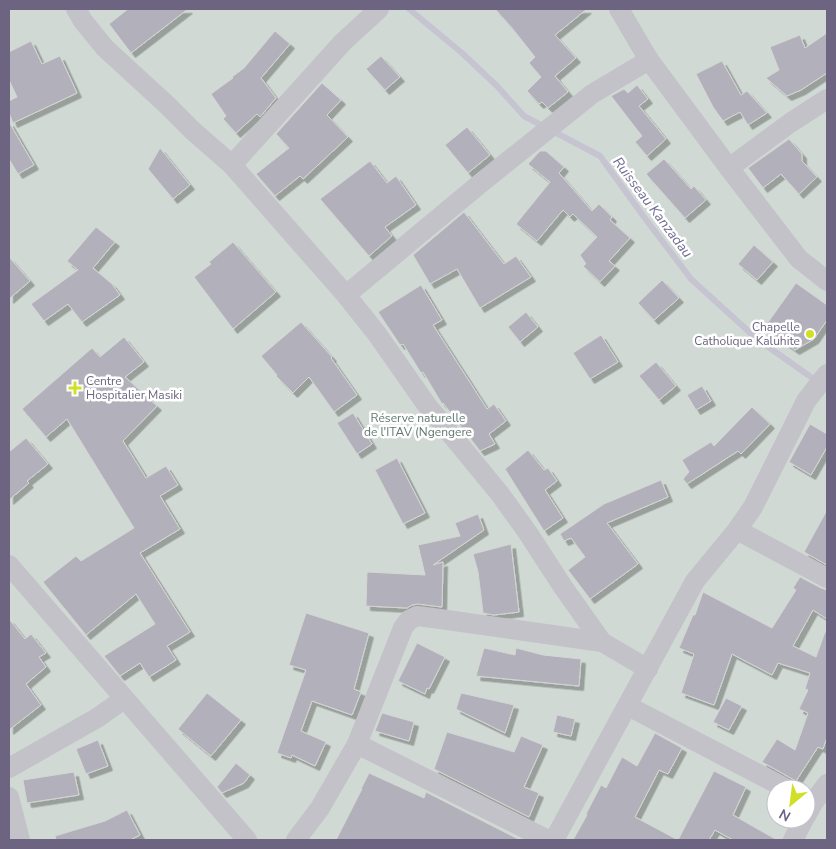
<svg xmlns="http://www.w3.org/2000/svg" width="836" height="849" font-family="'Nunito Sans',sans-serif">
<defs>
<filter id="shadow"><feDropShadow dx="4.5" dy="4.5" stdDeviation="0" flood-color="#0004"/></filter>
</defs>
<rect width="100%" height="100%" fill="#f1f4f0"/>
<!-- green -->
<path fill="#d0d9d4" fill-rule="evenodd" d="M9,9H827V840H9ZM776,789H806V819H776Z"/>
<g fill="none" stroke-linecap="round" stroke-linejoin="round">
<!-- stream -->
<path stroke="#c5c4d0" stroke-width="6" d="M409,9L462,53L497,86L524,116L600,156L644,217L691,279L757,339L818,382"/>
</g>
<!-- building -->
<g fill="#b2b0ba" stroke="#d4d6d3" filter="url(#shadow)">
<path d="M128,9H188L131,53L109,24Z"/>
<path d="M495,9H587L555,35L576,58L555,76L568,92L548,108L542,102L539,104L527,91L541,77L529,63L535,57L512,28Z"/>
<path d="M275,31L290,44L261,78L276,98L260,117L257,114L236,133L223,119L226,116L211,94L233,78L232,77L244,68Z"/>
<path d="M827,33V73L801,90L787,96L766,78L779,70L770,47L800,35L805,48Z"/>
<path d="M31,41L42,64L60,56L77,93L13,123L9,113V101L17,97L9,80V52Z"/>
<path d="M381,56L400,77L385,90L366,69Z"/>
<path d="M722,61L741,95L747,91L767,113L748,125L740,112L723,121L713,107L696,74Z"/>
<path d="M322,83L341,100L327,115L348,137L303,179L300,176L275,196L256,174L289,148L276,134Z"/>
<path d="M637,85L648,99L639,106L666,139L647,156L635,142L642,136L611,96L624,89L628,93Z"/>
<path d="M9,122L34,165L18,174L9,159Z"/>
<path d="M467,127L490,155L468,173L445,145Z"/>
<path d="M789,139L802,154V161L817,177L799,194L781,174L763,188L748,168Z"/>
<path d="M160,148L190,185L173,199L148,169Z"/>
<path d="M540,151H546L564,167L559,173L592,211L599,204L612,217L610,220L630,238L609,261L615,266L600,282L583,266L586,264L580,255L597,237L573,214L570,217L563,210L537,241L516,224L550,182L528,164Z"/>
<path d="M664,159L691,189L694,186L706,200L685,218L646,174Z"/>
<path d="M370,161L387,183L396,176L416,205L385,227L392,236L369,256L320,199Z"/>
<path d="M464,212L504,264L516,256L531,277L480,308L457,269L430,284L413,255Z"/>
<path d="M96,227L115,242L93,268L112,284L120,295L82,322L68,304L44,321L31,304L78,270L67,261Z"/>
<path d="M233,242L276,292L233,329L194,277L211,264L209,262Z"/>
<path d="M754,245L773,262L757,280L738,264Z"/>
<path d="M9,257L30,281L9,299Z"/>
<path d="M662,280L679,298L654,320L638,303Z"/>
<path d="M796,283L827,305V320L814,339L795,350L764,328Z"/>
<path d="M421,285L442,320L433,325L487,409L494,404L506,421L489,434L495,444L480,451L443,403L442,404L423,372L421,373L403,344L400,345L378,312Z"/>
<path d="M526,312L538,327L520,342L508,327Z"/>
<path d="M301,322L332,357L331,358L357,395L334,412L309,377L293,393L276,376L277,375L261,356Z"/>
<path d="M601,335L618,362L590,379L573,353Z"/>
<path d="M124,337L144,362L125,377L157,406L123,441L146,478L166,466L178,485L160,496L180,529L140,553L190,632L167,646L176,660L149,677L140,663L120,676L104,656L155,624L136,594L86,635L43,582L76,556L81,561L134,528L67,419L46,437L22,409L92,348L100,357Z"/>
<path d="M656,362L676,386L659,400L639,376Z"/>
<path d="M702,386L711,401L696,410L687,395Z"/>
<path d="M752,407L770,424L741,454L738,451L687,484L683,479L689,472L682,460L711,442L714,446Z"/>
<path d="M353,413L372,444L357,454L337,423Z"/>
<path d="M810,424L827,434V447L811,475L789,462Z"/>
<path d="M26,438L48,464L27,481L29,483L9,500V452Z"/>
<path d="M528,450L544,470L548,468L557,481L545,490L563,518L544,531L505,469Z"/>
<path d="M397,458L425,513L403,524L375,470Z"/>
<path d="M661,480L668,497L607,523L638,564L590,599L568,570L585,557L571,538L564,541L560,534L604,504Z"/>
<path d="M827,510V565L804,552Z"/>
<path d="M478,514L484,530L433,565L443,562L442,607L418,604L412,605L407,608L366,606L367,572L425,575L418,545L460,536L455,523Z"/>
<path d="M511,544L519,612L494,615L483,613L478,572L473,554Z"/>
<path d="M800,577L821,588L827,590V619L813,610L793,646L816,657L825,632H827V737L823,749L818,747L796,781L762,762L777,739L795,750L808,713L799,709L808,690L805,689L810,673L778,663L772,675L732,654L714,705L681,693L694,654L679,648L693,615H695L703,592L772,628L796,590L793,588Z"/>
<path d="M306,613L369,633L354,689L361,692L352,715L312,701L301,731L326,742L315,766L292,755L291,758L277,753L306,670L289,665Z"/>
<path d="M9,619L25,639L31,634L46,653L39,657L46,667L26,684L41,705L9,730Z"/>
<path d="M417,643L445,657L429,689L427,688L425,694L398,681Z"/>
<path d="M484,648L515,655L516,648L543,655L581,659L579,686L476,676Z"/>
<path d="M207,693L241,720L211,756L178,729Z"/>
<path d="M461,693L514,705L505,733L456,709Z"/>
<path d="M726,698L742,706L729,730L713,722Z"/>
<path d="M382,713L414,722L409,741L375,731Z"/>
<path d="M557,715L575,719L571,736L553,732Z"/>
<path d="M447,732L514,752L521,736L543,745L524,787L539,793L529,817L434,769Z"/>
<path d="M655,733L682,748L668,774L659,770L635,817L678,840H573L587,815L586,814L601,785L606,788L622,757L637,766Z"/>
<path d="M98,740L108,766L86,774L76,749Z"/>
<path d="M236,763L250,775L244,783L222,793L217,787Z"/>
<path d="M714,771L746,787L733,815L777,840H733L715,830L709,840H678Z"/>
<path d="M74,772L79,795L27,803L23,780Z"/>
<path d="M369,773L424,798L426,792L520,840H336L362,789H361Z"/>
<path d="M127,810L140,835L130,840H56L55,836L105,821Z"/>
</g>
<g fill="none" stroke-linecap="round" stroke-linejoin="round">
<!-- minor -->
<g stroke="#c3c2c8" stroke-width="20">
<path d="M76,9L83,21L105,48L166,104L193,131L232,165L346,295L377,334L426,404L500,494L528,533L563,587L602,642L648,669"/>
<path d="M619,9L649,60L729,168L799,259L827,281"/>
<path d="M232,165L343,42L379,9"/>
<path d="M729,168L790,123L827,99"/>
<path d="M346,295L482,182L592,94L649,60"/>
<path d="M737,530L827,578"/>
<path d="M9,565L247,840"/>
<path d="M628,706L787,789"/>
<path d="M357,744L548,840"/>
<path d="M9,768L97,718L124,699"/>
<path d="M9,797L20,840"/>
<path d="M806,816L813,803L827,784"/>
<path d="M296,840L320,808L357,744L403,628L409,620L417,616L433,618L602,642"/>
<path d="M554,840L695,581L737,530L753,507L806,401L827,374"/>
<path d="M793,840L804,819"/>
</g>
</g>
<!-- markers -->
<g fill="#d1df26" stroke="#fff" stroke-width="2">
<circle cx="810" cy="334" r="5"/>
<path d="M72.5 380.5h5v5h5v5h-5v5h-5v-5h-5v-5h5z"/>
</g>
<g text-anchor="middle" stroke-width="5" stroke-linejoin="round" paint-order="stroke">
<!-- poi labels -->
<g font-size="12" fill="#6c6481" stroke="#fff" text-anchor="end">
<text x="800" y="331">Chapelle<tspan x="800" dy="14">Catholique Kaluhite</tspan></text>
<text x="86" y="385" text-anchor="start">Centre<tspan x="86" dy="14">Hospitalier Masiki</tspan></text>
</g>
<!-- park labels -->
<g font-size="12" fill="#637871" stroke="#fff">
<text x="418" y="422">Réserve naturelle<tspan x="418" dy="14">de l'ITAV (Ngengere</tspan></text>
</g>
<!-- water labels -->
<g font-size="14" font-style="italic" fill="#726e93" stroke="#fff">
<text transform="translate(653 207) rotate(53)" y="5">Ruisseau Kanzadau</text>
</g>
</g>
<!-- border -->
<rect width="836" height="849" fill="none" stroke="#6c6481" stroke-width="20"/>
<!-- north arrow -->
<g transform="translate(791 804) rotate(209)"><circle r="24" fill="#ffffff" stroke="#c4c1cd"/>
<path d="M0-4L9 19L0 12L-9 19Z" fill="#d1df26"/>
<text y="-8" font-size="14" font-weight="bold" text-anchor="middle" fill="#6c6481">N</text>
</g>
</svg>
